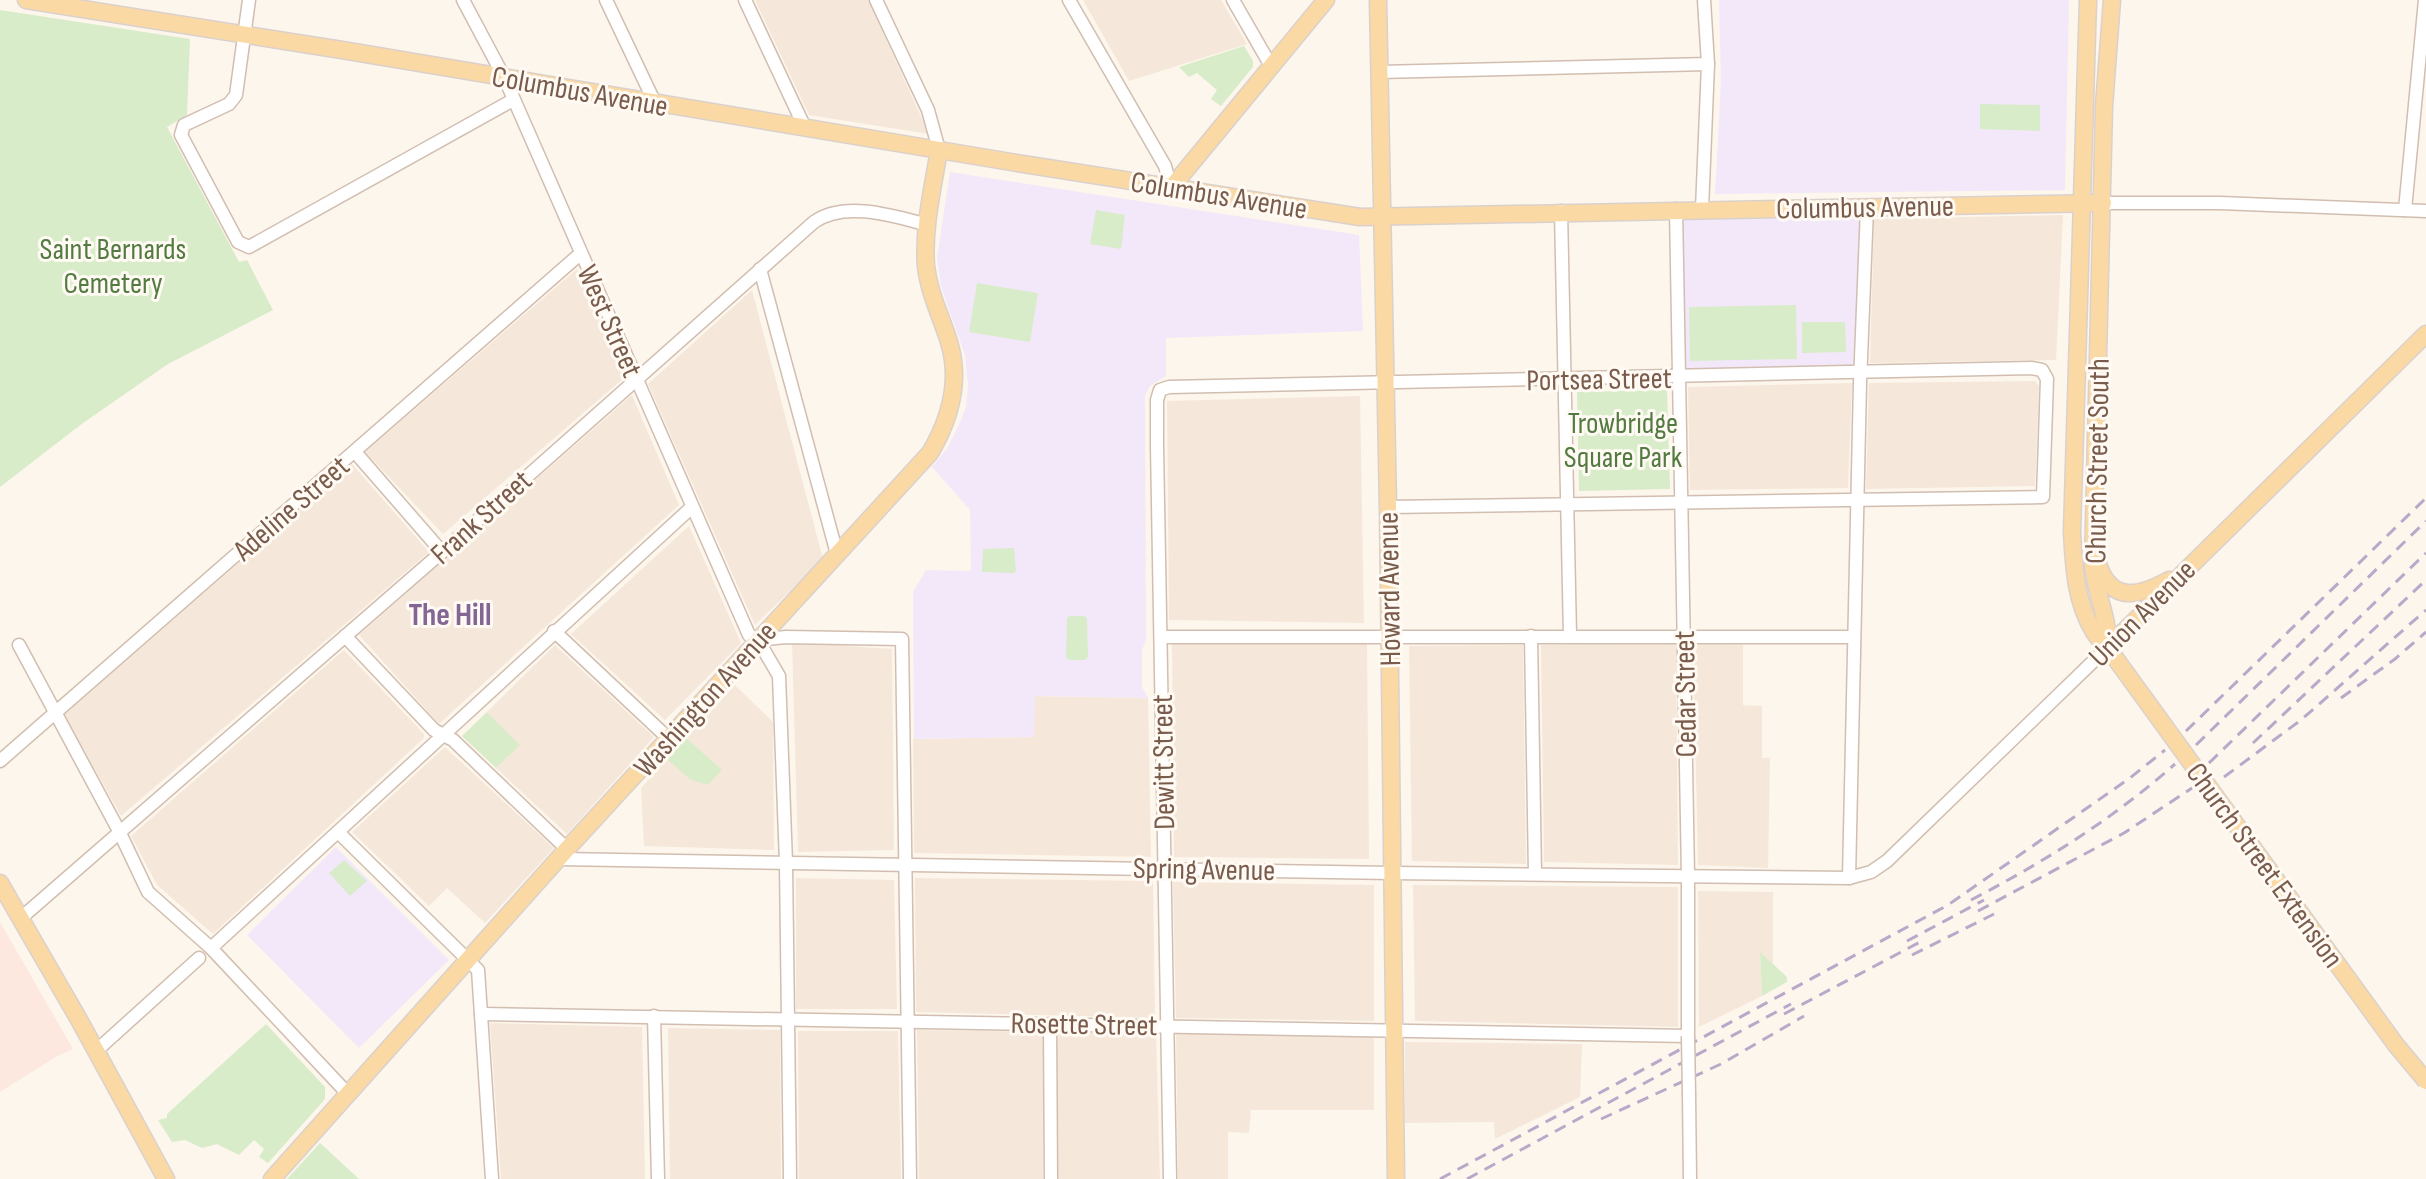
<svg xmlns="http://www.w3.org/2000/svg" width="2426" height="1179" font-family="'Sofia Sans Condensed',sans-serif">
<rect width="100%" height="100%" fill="#fdf6ec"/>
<!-- residential -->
<g fill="#f5e8da">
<path d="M755,0H868L929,134L809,115Z"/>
<path d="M1083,0H1221L1247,44L1129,81Z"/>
<path d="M2063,215L2056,360L1870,363L1874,219Z"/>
<path d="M577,269L625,377L443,534L365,452Z"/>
<path d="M752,290L823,559L755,625L648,384Z"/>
<path d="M2035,381L2039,386L2035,486L1866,489L1869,383Z"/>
<path d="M1852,383L1848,488L1690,490L1688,387Z"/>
<path d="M632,395L679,505L439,724L359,635Z"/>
<path d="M1360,396L1364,623L1169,620L1167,401Z"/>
<path d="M352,464L429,552L121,816L64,715Z"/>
<path d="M689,526L741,643L665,720L571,634Z"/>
<path d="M792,642L892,649L894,850L798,852Z"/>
<path d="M1172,643L1367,644L1369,859L1174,857Z"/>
<path d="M1676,644L1678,865L1544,862L1541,645Z"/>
<path d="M1693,644L1743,645V705L1762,706V758H1770L1768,868L1698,865Z"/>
<path d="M555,645L654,737L567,834L496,768L519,745L487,712Z"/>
<path d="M1523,645L1526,864L1412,861L1409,646Z"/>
<path d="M344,650L424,734V738L213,934L157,885L131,836Z"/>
<path d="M735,685L773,722L774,850L644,846L641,788Z"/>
<path d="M1035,696L1148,698L1151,857L914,853L913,739L1033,737Z"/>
<path d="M445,747L554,848L485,923L447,888L429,906L352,832Z"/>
<path d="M796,878L894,880L897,1009H796Z"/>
<path d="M915,878L1153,881L1155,1018L916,1012Z"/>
<path d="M1173,882L1374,885V1021L1176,1018Z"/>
<path d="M1413,885L1678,887V1027L1415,1021Z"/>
<path d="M1698,891L1773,892V964L1760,953L1762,996L1699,1027Z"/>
<path d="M490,1023L642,1027L645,1179H501Z"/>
<path d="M668,1028L780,1030L781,1179H670Z"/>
<path d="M917,1030L1043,1032V1179H919Z"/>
<path d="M798,1031H898L901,1179H799Z"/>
<path d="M1057,1032L1156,1034L1160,1179H1058Z"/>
<path d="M1176,1033L1374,1037V1110H1251L1249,1133L1228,1132V1179H1178Z"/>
<path d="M1405,1042L1582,1044L1580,1097L1495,1139L1494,1122L1405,1123Z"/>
</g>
<!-- commercial -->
<path fill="#fde8e0" d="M0,922L73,1049L54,1058L0,1092Z"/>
<!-- education -->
<g fill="#f3e8fa">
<path d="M1719,0H2069L2065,190L1715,194L1721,81Z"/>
<path d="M950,172L1359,235L1363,331L1166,338V376L1150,386L1145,396L1146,640L1142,650V687L1148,698L1035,696L1034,737L914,739L913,592L926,570L971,571L970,510L932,467L948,447L959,425L966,407L968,386L965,355L941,287L937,257Z"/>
<path d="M1861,208L1853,373L1679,377L1676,209Z"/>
<path d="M336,847L449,960L359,1048L247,935Z"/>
</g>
<!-- green -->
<g fill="#d8ecc9">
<path d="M0,10L190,39L187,115L167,127L239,262L247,260L273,310L168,364L83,423L0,487Z"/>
<path d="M1244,46L1253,61V67L1221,106L1211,99L1217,90L1197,73L1189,77L1179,67Z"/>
<path d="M1980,104L2040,105V131L1980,129Z"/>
<path d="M1096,210L1125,215L1121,249L1090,244Z"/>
<path d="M977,283L1038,293L1030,342L969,332Z"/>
<path d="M1796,305L1797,359L1690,361L1689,307Z"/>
<path d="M1802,322H1845L1846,352L1802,353Z"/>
<path d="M1667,390L1670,489L1579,491L1577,392Z"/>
<path d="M1014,548L1016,571L1014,573L982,572L983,549Z"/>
<path d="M1069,616H1084L1087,618L1088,657L1085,660H1069L1066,657L1067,619Z"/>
<path d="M487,712L520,745L496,768L462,736Z"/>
<path d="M686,738L722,770L708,785L691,780L667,759Z"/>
<path d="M344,860L367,881L350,896L329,873Z"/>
<path d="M1760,952L1787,977V982L1762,996Z"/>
<path d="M266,1024L325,1087V1099L268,1163L259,1157L264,1149L254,1140L239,1155L217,1144L202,1148L185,1140L172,1142L158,1120L167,1118V1114Z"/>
<path d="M320,1143L359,1179H287Z"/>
</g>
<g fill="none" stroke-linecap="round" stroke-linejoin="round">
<defs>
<g id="minor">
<path d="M249,0L236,95L229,104L184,125L181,135L238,242L249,247L513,100"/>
<path d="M463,0L505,79L749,635L758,640L779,676L786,863L790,1179"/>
<path d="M606,0L655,103"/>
<path d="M745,0L805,128"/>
<path d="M876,0L928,110L939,150"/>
<path d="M1069,0L1165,166L1171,188"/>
<path d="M1233,0L1271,66"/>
<path d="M1379,72L1708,64"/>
<path d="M2103,203H2220L2426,211"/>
<path d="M1702,209L1708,64L1704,0"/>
<path d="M2405,210L2425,0"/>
<path d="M1561,211L1570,636"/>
<path d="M760,269L837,554"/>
<path d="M355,452L442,552"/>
<path d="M554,631L669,739"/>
<path d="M345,636L434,730L453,740L567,849"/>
<path d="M1531,636L1535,874"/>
<path d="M1161,637H1853"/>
<path d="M758,640L786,637L902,639L910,1179"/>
<path d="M19,645L119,831L148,892L211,948L348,1094"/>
<path d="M0,761L580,254"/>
<path d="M338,832L478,970L492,1179"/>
<path d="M560,859L1392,873L1849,878L1871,872L1887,861L2108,647"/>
<path d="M1849,878L1860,383L1867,208"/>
<path d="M21,918L442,552L814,222C845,200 894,216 928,225"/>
<path d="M211,948L692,507"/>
<path d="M481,1014L1688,1036V876L1676,209"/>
<path d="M654,1016L658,1179"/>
<path d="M1050,1024L1051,1179"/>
<path d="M96,1051L199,958"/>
<path d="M1689,1095L1690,1179"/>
<path d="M1170,1179L1157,446V400L1160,390L1169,387L2031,368L2042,370L2047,379L2043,497L1388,507"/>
</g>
<g id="major">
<path d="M26,0L342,50L1011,162L1360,217L2103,203"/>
<path d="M1378,0L1388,507L1396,1179"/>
<path d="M2088,0L2072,532C2074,566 2075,601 2094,632C2101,643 2111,651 2118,662"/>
<path d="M1171,188L1326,0"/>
<path d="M2098,564C2111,604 2140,596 2169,580"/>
<path d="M2108,647C2109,618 2095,593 2093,564L2104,106L2112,0"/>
<path d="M2108,647L2426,334"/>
<path d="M0,883L78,1018L166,1179"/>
<path d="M272,1179L567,849L930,453C950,419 961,381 949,342C941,316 929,293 926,266C923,228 933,187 939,150"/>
</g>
</defs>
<!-- minor casing -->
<use href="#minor" stroke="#d1beb0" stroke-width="15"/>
<!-- major casing -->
<use href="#major" stroke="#dad1cd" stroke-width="19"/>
<!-- minor -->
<use href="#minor" stroke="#fff" stroke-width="12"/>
<!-- major -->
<use href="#major" stroke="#fbd9a5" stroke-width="16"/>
<!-- rail -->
<g stroke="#b9a8c9" stroke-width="3" stroke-dasharray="12 8" stroke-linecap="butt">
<path d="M2341,698L2395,659L2426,632"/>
<path d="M2186,731L2426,498"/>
<path d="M2253,743L2426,580"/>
<path d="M2196,745L2426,521"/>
<path d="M2209,763L2426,553"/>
<path d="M2224,777L2301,720L2426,610"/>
<path d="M1971,900C2044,862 2113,819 2175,764"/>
<path d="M1978,911L2124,833L2192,788"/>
<path d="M1907,941L1984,900"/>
<path d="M1912,955L1994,914"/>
<path d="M1784,1014L1922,941"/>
<path d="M1601,1119L1721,1064L1804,1016"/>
<path d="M1440,1179L1948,905L2130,778L2165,750"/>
<path d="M1467,1179L1791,1004"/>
</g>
<defs>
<path id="minor-bridge" d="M1688,1036L1689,1095"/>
<path id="major-bridge" d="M2118,662L2396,1045L2426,1081"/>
</defs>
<!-- minor-bridge casing -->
<use href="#minor-bridge" stroke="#d1beb0" stroke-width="15" stroke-linecap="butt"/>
<!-- major-bridge casing -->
<use href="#major-bridge" stroke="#dad1cd" stroke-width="19" stroke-linecap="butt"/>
<!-- minor-bridge -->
<use href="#minor-bridge" stroke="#fff" stroke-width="12"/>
<!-- major-bridge -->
<use href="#major-bridge" stroke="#fbd9a5" stroke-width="16"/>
</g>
<g text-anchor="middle" stroke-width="6" stroke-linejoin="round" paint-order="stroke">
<!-- street labels -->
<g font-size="30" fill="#7a5c4d" stroke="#fffaf3">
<text transform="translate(580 91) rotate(10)" y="10">Columbus Avenue</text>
<text transform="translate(1219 195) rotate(9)" y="10">Columbus Avenue</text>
<text transform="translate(1865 207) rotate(-1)" y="10">Columbus Avenue</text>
<text transform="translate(610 321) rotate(66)" y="10">West Street</text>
<text transform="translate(1599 379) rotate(-1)" y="10">Portsea Street</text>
<text transform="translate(2097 461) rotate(-89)" y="10">Church Street South</text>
<text transform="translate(291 508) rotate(-41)" y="10">Adeline Street</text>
<text transform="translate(481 517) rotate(-42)" y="10">Frank Street</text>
<text transform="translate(1389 589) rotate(-91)" y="10">Howard Avenue</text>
<text transform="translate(2142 613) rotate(-45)" y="10">Union Avenue</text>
<text transform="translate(1685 694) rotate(-91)" y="10">Cedar Street</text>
<text transform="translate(705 699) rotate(-48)" y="10">Washington Avenue</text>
<text transform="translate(1163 762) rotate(-91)" y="10">Dewitt Street</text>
<text transform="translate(2265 865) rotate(54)" y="10">Church Street Extension</text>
<text transform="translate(1204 869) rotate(1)" y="10">Spring Avenue</text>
<text transform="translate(1084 1024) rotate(1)" y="10">Rosette Street</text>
</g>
<!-- park labels -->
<g font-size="30" fill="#537a41" stroke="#fffaf3">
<text x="113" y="259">Saint Bernards<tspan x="113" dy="34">Cemetery</tspan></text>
<text x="1623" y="433">Trowbridge<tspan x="1623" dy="34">Square Park</tspan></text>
</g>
<!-- neighbourhood labels -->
<g font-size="32" font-weight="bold" fill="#846695" stroke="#fffaf3">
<text x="450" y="625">The Hill</text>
</g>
</g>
</svg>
